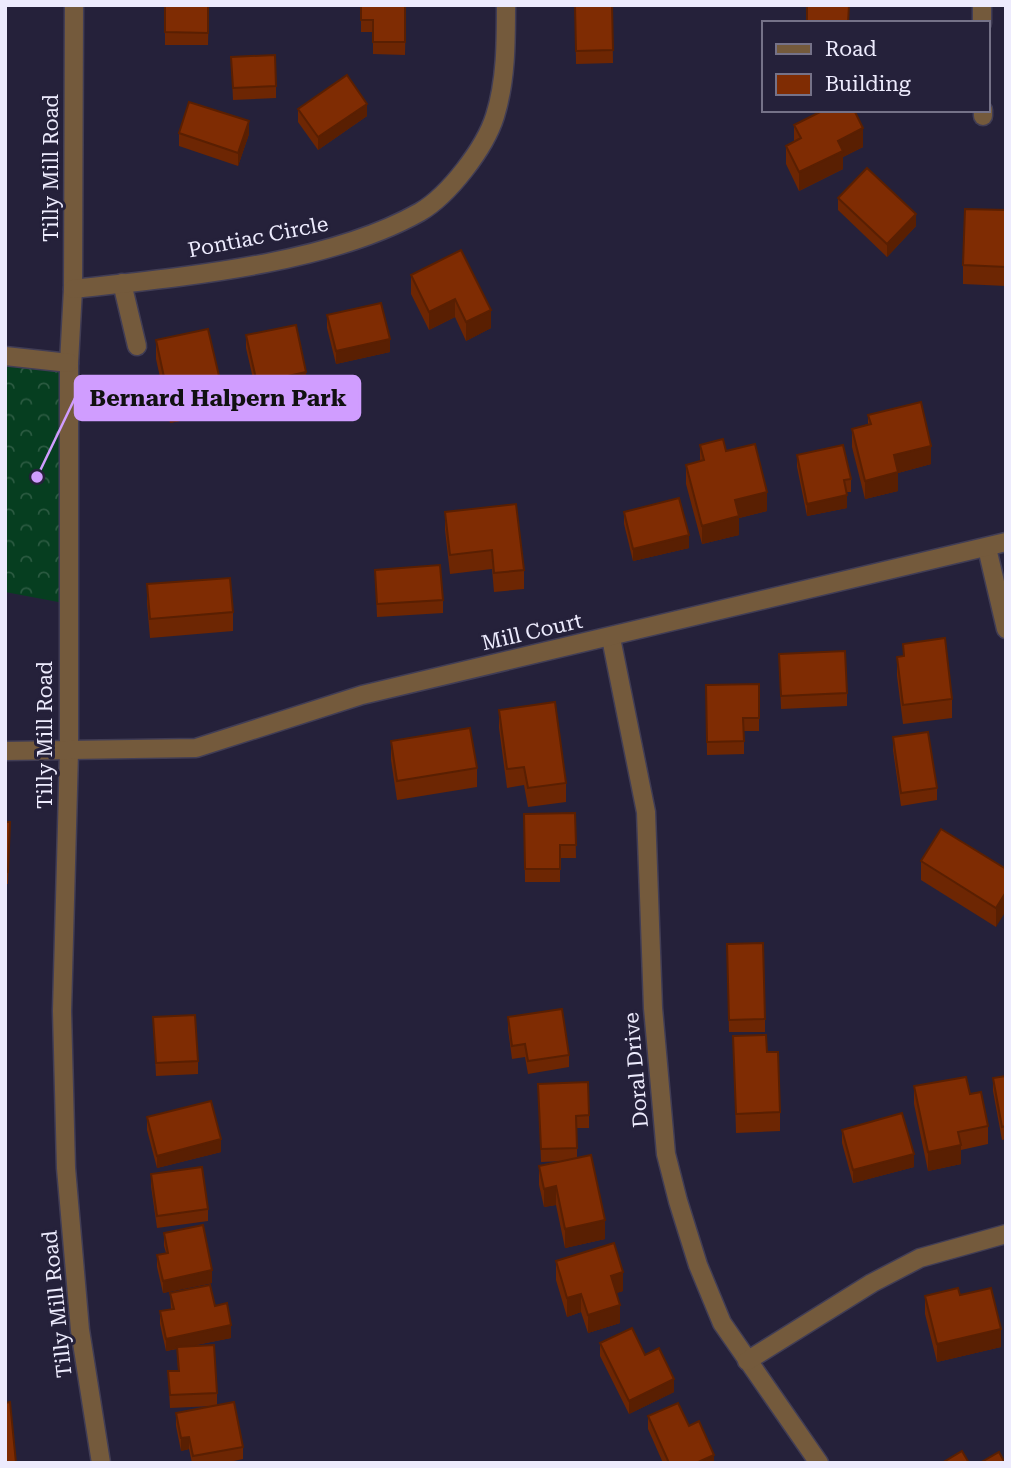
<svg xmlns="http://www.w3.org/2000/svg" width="1011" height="1468" font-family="'Roboto Serif',serif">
<defs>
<pattern id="forest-crowns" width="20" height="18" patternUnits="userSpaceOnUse" patternTransform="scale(1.75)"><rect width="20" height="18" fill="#063e20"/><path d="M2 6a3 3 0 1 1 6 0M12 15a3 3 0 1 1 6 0" fill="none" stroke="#2b5a41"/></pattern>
</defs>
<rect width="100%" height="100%" fill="#25213a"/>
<!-- forest -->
<path fill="url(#forest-crowns)" d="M5,356L69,363V604L5,592Z"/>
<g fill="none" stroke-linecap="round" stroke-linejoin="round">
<defs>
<g id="minor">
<path d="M74,5L73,289L69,363V752L62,1011L66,1168L80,1330L101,1463"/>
<path d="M982,5V23"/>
<path d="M983,110V116"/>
<path d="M122,283L137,346"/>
<path d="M73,289C180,277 326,265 420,212C449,195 485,148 495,116C506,81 506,42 506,5"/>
<path d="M5,356L69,363"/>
<path d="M987,548L1006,629"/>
<path d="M611,638L646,812L653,1008L666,1154L678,1201L698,1265L722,1323L819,1463"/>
<path d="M5,751L196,748L362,695L1006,542"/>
<path d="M747,1361L872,1283L920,1258L1006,1234"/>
</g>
</defs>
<!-- minor casing -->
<use href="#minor" stroke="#413d55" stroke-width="21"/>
<!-- minor -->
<use href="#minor" stroke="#745a3c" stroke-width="18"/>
</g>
<!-- wall -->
<g fill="#6d2603">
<path d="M165,5H209L208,45H165Z"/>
<path d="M361,5H406L405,55L373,54V32H361Z"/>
<path d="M575,5H612L613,63L576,64Z"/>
<path d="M231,57L276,86V98L233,100Z"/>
<path d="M298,109L367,116L318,150L298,122Z"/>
<path d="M794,125L863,147L843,157V169L799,191L786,164V146L794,141Z"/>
<path d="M179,133L249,134L238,166L179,146Z"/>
<path d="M838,198L916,226L887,257L838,210Z"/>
<path d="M1006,210V286L963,284V265Z"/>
<path d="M461,250L491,328L466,341L455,317L429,330L411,294V275Z"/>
<path d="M327,315L390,352L336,364L327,328Z"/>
<path d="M246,335L306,385L257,396L246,348Z"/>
<path d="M156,340L223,412L170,423L156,359Z"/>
<path d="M868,415L931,464L898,473V491L865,499L852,447V429L868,424Z"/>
<path d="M700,445L726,451L767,511L739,518V535L702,544L686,484V465L700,462Z"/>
<path d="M797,455L851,479V492H847V508L807,516L797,467Z"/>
<path d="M445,512L524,570V589L494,592L492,569L450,574L445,530Z"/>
<path d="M624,512L689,548L633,561L624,524Z"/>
<path d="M375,570L443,600V613L377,617Z"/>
<path d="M147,584L233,612V631L150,638L147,603Z"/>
<path d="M903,644L952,699V718L903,724L897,676V657L903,656Z"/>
<path d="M779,654L847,693V706L781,709Z"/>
<path d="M759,684V731H744V754L707,755L706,685Z"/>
<path d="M499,710L566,783V802L528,807L524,785L507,788L499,728Z"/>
<path d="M893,737L937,788V800L901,806L893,750Z"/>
<path d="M391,741L477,768V787L397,800L391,760Z"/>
<path d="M575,813L576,858H560V882H525L524,814Z"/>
<path d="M5,822H10L8,884H5Z"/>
<path d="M921,861L1006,869L996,927L921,880Z"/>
<path d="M727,944L765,1019V1032H729Z"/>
<path d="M153,1017L198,1061V1074L156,1076Z"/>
<path d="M508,1017L569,1055V1067L528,1074L525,1057L512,1059L508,1029Z"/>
<path d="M733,1036L767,1052L780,1112V1131L736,1133Z"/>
<path d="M1006,1076V1139L1002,1140L993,1091V1078Z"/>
<path d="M538,1084L589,1115V1128H577V1158L605,1239L565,1248L556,1205L544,1207L539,1185V1166L564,1161L541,1162Z"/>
<path d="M914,1086L970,1094L988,1126V1144L961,1150V1164L928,1171L914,1104Z"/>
<path d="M147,1117L221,1152L157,1168L147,1130Z"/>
<path d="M842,1130L914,1167L853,1183L842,1143Z"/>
<path d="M151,1174L208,1209V1221L157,1228L151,1186Z"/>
<path d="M164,1233L212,1283L163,1293L157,1267V1255L166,1253L164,1246Z"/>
<path d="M556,1261L623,1291L616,1293L620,1323L588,1333L581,1312L567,1317L556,1280Z"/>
<path d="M170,1293L215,1306L231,1338L191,1346L217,1393V1405L243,1447V1459L225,1463H192L189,1449L181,1451L176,1426V1413L213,1406L170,1408L168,1371H178L177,1349L166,1351L160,1324V1311L171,1309Z"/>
<path d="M960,1295L1001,1347L937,1362L925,1314V1296Z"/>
<path d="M600,1343L645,1355L674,1392L629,1414L600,1356Z"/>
<path d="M648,1416L689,1426L714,1463H663L648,1429Z"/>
</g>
<!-- shaded-wall -->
<g fill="#591f02">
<path d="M367,104V116L318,150V137Z"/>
<path d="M249,121V134L238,166V153Z"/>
<path d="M863,128V147L843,157V169L799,191V172L838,141Z"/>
<path d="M916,214V226L887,257V244Z"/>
<path d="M455,299V317L429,330V312Z"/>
<path d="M491,310V328L466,341V322Z"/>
<path d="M390,339V352L336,364V351Z"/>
<path d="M306,372V385L257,396V383Z"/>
<path d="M223,393V412L170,423V405Z"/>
<path d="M931,446V464L898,473V491L865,499V481L894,455Z"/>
<path d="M767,492V511L739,518V535L702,544V526L735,500Z"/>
<path d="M847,495V508L807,516V504Z"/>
<path d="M689,535V548L633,561V549Z"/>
<path d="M1006,892V911L996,927V908Z"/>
<path d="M221,1139V1152L157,1168V1156Z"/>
<path d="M961,1145V1164L928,1171V1152Z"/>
<path d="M914,1154V1167L853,1183V1170Z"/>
<path d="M556,1186V1205L544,1207V1189Z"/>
<path d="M605,1220V1239L565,1248V1229Z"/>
<path d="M212,1270V1283L163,1293V1281Z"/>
<path d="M623,1272V1291L611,1295V1276Z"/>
<path d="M581,1294V1312L567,1317V1298Z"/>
<path d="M620,1305V1323L588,1333V1315Z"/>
<path d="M231,1325V1338L166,1351V1339Z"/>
<path d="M1001,1329V1347L937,1362V1344Z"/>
<path d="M674,1379V1392L629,1414V1401Z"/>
<path d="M189,1437V1449L181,1451V1438Z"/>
<path d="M714,1455V1463H696Z"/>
</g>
<!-- building -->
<g fill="#7f2c03" stroke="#591f02" stroke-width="2">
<path d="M165,5H208V33L165,32Z"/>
<path d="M361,5H405V42H373V20H361Z"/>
<path d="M575,5H612L613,50L576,51Z"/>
<path d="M807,5H849L848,23H807Z"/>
<path d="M275,55L276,86L233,88L231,57Z"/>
<path d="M347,75L367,104L318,137L298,109Z"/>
<path d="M189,102L249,121L238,153L179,133Z"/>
<path d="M824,110H854L863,128L838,141L843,151L799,172L786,146L801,138L794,125Z"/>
<path d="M867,168L916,214L887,244L838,198Z"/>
<path d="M965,209L1006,210V267L963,265Z"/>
<path d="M461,250L491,310L466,322L455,299L429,312L411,275Z"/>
<path d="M381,303L390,339L336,351L327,315Z"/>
<path d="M296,325L306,372L257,383L246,335Z"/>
<path d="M208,329L223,393L170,405L156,340Z"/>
<path d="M921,402L931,446L894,455L898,472L865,481L852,429L871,424L868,415Z"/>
<path d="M723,439L726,451L755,444L767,492L735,500L739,516L702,526L686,465L704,460L700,445Z"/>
<path d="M843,445L851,479L844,480L847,495L807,504L797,455Z"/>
<path d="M679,498L689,535L633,549L624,512Z"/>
<path d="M516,504L524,570L494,573L492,550L450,555L445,512Z"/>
<path d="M440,565L443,600L377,604L375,570Z"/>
<path d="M230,578L233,612L150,619L147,584Z"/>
<path d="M945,638L952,699L903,705L897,657L904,656L903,644Z"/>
<path d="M845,651L847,693L781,696L779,654Z"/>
<path d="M759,684V718H743L744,741L707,742L706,685Z"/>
<path d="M555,702L566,783L528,788L524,767L507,769L499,710Z"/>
<path d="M470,728L477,768L397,781L391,741Z"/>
<path d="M928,732L937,788L901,793L893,737Z"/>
<path d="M575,813L576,845H560V869H525L524,814Z"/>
<path d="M5,822H10L8,872L5,871Z"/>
<path d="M941,829L1006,869V892L996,908L921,861Z"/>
<path d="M763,943L765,1019L729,1020L727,944Z"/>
<path d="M562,1009L569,1055L528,1061L525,1044L512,1046L508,1017Z"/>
<path d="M195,1015L198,1061L156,1063L153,1017Z"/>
<path d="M766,1035L767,1052H778L780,1112L736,1114L733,1036Z"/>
<path d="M1006,1076V1126L1002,1127L993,1078Z"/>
<path d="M966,1077L970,1094L981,1092L988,1126L958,1132L961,1145L928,1152L914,1086Z"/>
<path d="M588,1082L589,1115L576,1116L577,1148L541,1149L538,1084Z"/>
<path d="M211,1101L221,1139L157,1156L147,1117Z"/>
<path d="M902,1113L914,1154L853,1170L842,1130Z"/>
<path d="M591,1155L605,1220L565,1229L556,1186L544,1189L539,1166Z"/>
<path d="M202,1167L208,1209L157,1216L151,1174Z"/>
<path d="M203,1225L212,1270L163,1281L157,1255L168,1253L164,1233Z"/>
<path d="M614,1243L623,1272L611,1276L620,1305L588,1315L581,1294L567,1298L556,1261Z"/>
<path d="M210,1285L215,1306L227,1303L231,1325L166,1339L160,1311L174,1309L170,1293Z"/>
<path d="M958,1288L960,1295L991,1288L1001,1329L937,1344L925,1296Z"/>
<path d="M632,1328L645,1355L659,1348L674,1379L629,1401L600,1343Z"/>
<path d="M214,1345L217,1393L170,1395L168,1371H179L177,1347Z"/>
<path d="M10,1402L16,1463H5V1403Z"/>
<path d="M234,1402L243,1447L193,1456L189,1437L181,1438L176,1413Z"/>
<path d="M678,1403L689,1426L699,1421L714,1455L696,1463H669L648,1416Z"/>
<path d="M962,1451L969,1463H942Z"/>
<path d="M999,1452L1005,1463H980Z"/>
</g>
<g text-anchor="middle" stroke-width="6" stroke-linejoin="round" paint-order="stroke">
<!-- street labels -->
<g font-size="21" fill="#edebfd" stroke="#25213a">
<text transform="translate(51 168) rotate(-90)" y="7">Tilly Mill Road</text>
<text transform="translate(258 237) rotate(-11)" y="7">Pontiac Circle</text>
<text transform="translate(532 632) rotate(-13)" y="7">Mill Court</text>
<text transform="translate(45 735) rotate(-90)" y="7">Tilly Mill Road</text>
<text transform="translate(636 1070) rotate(-95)" y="7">Doral Drive</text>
<text transform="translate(57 1304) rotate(-96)" y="7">Tilly Mill Road</text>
</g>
</g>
<!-- callouts -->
<path fill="none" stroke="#d09dff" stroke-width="2.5" d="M37 477L75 398"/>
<circle fill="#d09dff" stroke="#25213a" stroke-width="2.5" cx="37" cy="477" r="7"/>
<rect fill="#d09dff" stroke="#d09dff" stroke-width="2.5" x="75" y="376" width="285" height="44" rx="7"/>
<g font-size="23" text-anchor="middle" font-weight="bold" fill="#111">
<text x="218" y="406">Bernard Halpern Park</text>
</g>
<!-- border -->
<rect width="1011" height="1468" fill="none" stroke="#edebfd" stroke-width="14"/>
<!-- legend -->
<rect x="762" y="21" width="228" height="91" fill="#25213a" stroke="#757288" stroke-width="2"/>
<rect x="776" y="44" width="35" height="10" fill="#745a3c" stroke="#757288" stroke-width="2"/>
<text x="825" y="56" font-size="21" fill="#edebfd">Road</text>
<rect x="776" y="74" width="35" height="21" fill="#7f2c03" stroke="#757288" stroke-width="2"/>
<text x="825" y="91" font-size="21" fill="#edebfd">Building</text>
</svg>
